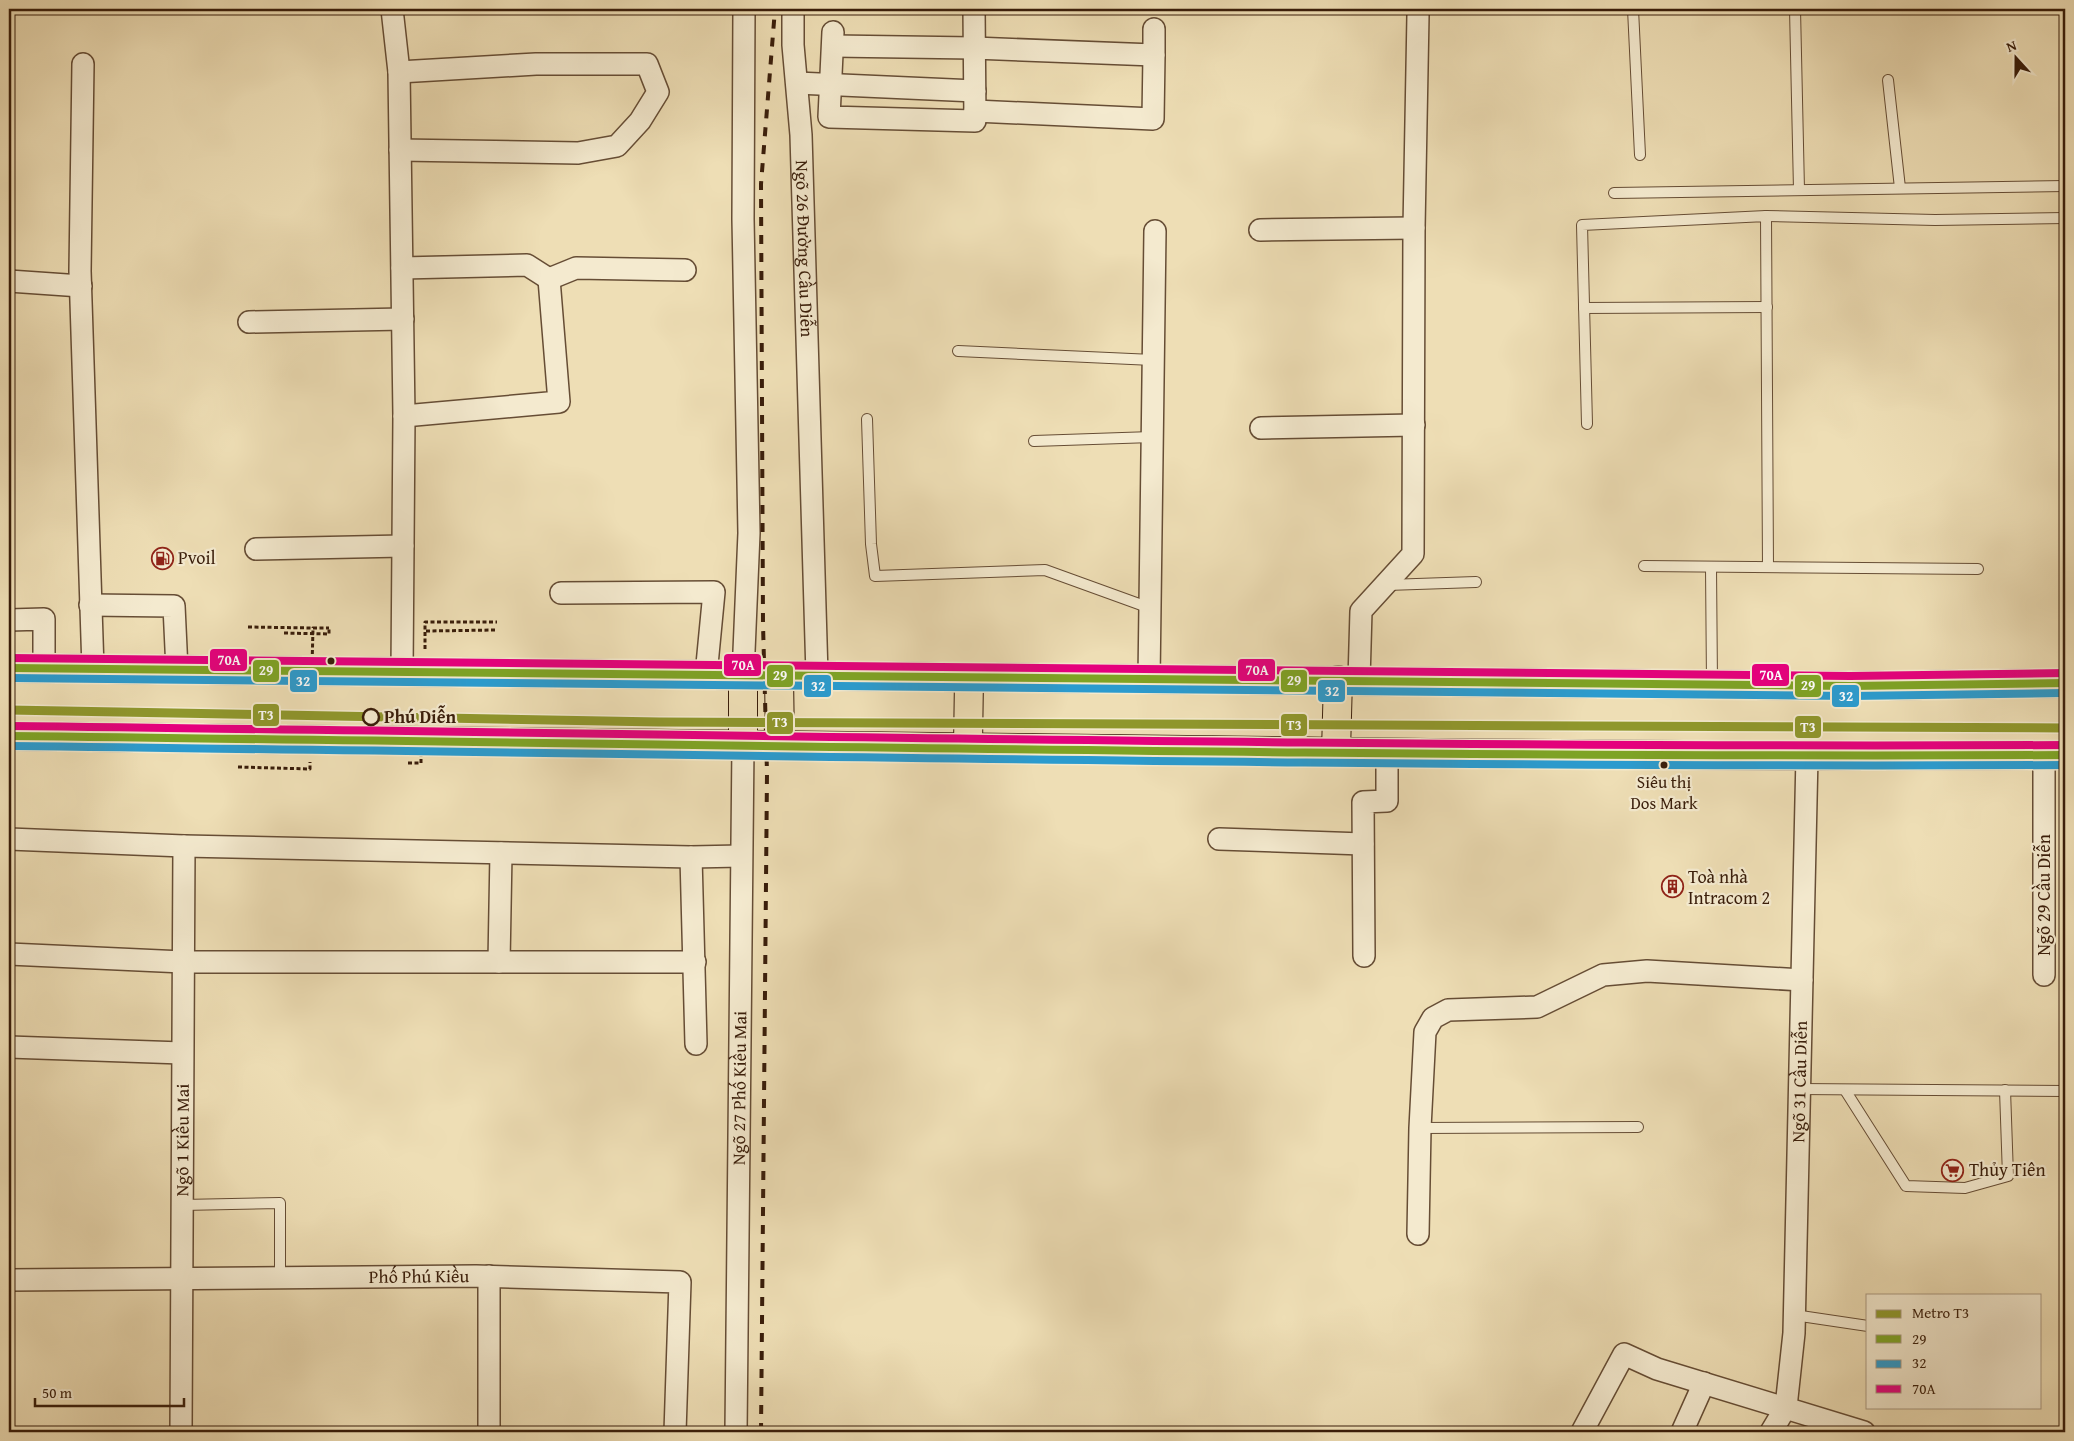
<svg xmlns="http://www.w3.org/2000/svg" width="2074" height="1441" font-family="'Gentium Book Plus',serif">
<rect width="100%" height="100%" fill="#eedeb5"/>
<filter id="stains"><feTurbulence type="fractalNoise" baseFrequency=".004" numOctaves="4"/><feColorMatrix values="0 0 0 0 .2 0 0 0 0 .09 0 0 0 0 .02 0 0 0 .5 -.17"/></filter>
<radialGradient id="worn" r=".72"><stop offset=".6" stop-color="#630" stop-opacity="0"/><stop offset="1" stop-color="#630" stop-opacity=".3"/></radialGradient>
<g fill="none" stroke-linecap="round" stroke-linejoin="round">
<defs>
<g id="lane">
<path d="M1633,9L1640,155"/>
<path d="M1795,9L1799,190"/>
<path d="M1888,80L1900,188"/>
<path d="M1614,193L2065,186"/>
<path d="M1766,216L1935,220L2065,218"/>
<path d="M1584,308L1767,307"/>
<path d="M958,351L1153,360"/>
<path d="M867,419L871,544L875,576L1045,570L1150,608"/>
<path d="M1587,424L1582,225L1766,216L1768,567"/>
<path d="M1034,441L1152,437"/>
<path d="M1644,566L1978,569"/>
<path d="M1711,567L1712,684"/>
<path d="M1387,585L1476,582"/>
<path d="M1799,1089L2065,1091"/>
<path d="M1845,1090L1906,1186L1965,1188L2008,1176L2005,1090"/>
<path d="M1420,1128L1638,1127"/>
<path d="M182,1205L280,1203V1277"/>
<path d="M1794,1315L1868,1326"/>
</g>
<g id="street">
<path d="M392,9L399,72L404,416L402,672"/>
<path id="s1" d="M793,9V45L801,135L817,675"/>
<path d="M833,32L829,117L975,121L974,9"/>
<path d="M833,46L974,48L1154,55V29"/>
<path d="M83,64L80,271L93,669"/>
<path d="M399,72L536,64H647L658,92L640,121L617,146L578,153L400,150"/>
<path d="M797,83L975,91"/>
<path d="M975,111L1153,119L1154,55"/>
<path d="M1260,230L1414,228"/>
<path d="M402,268L527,265L549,279"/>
<path d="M549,279L576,268L685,270"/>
<path d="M9,281L81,286"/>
<path d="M249,322L403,319"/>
<path d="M404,416L559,402L549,279"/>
<path d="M1261,428L1414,425"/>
<path d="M256,549L403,546"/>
<path d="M561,593L714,592L706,675"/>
<path d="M90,605L174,606L177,670"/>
<path d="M9,620L44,619V669"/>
<path d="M743,675L749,533L743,219L744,9"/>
<path d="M1149,680L1155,231"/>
<path d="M1359,680L1361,611L1413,554L1414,228L1418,15"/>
<path d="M9,839L184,846L691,857L741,856"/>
<path d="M1219,839L1363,844"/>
<path d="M691,857L696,1044"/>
<path d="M9,954L183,962H695"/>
<path d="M1364,956L1363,802L1387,801V752"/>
<path d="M499,962L501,853"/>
<path d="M2044,975V756"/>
<path d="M9,1047L182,1053"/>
<path d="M1418,1234L1420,1128L1425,1032L1433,1018L1448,1010L1537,1007L1603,975L1647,971L1802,980"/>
<path id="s2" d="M9,1280L476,1276L680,1282L675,1432"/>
<path id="s3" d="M181,1432L184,846"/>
<path d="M489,1432V1276"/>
<path id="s4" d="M736,1432L743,745"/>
<path d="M1582,1432L1624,1354L1657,1369L1864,1432"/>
<path d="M1682,1432L1704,1383"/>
<path id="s5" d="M1771,1432L1786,1407L1794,1333L1807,756"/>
</g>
<g id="highway">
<path d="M9,668L1850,686L2065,683"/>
<path d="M779,675L780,745"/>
<path d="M9,736L1429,753L1807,756L2065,755"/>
<path d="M743,745V675"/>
<path d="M968,747L969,677"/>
<path d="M1336,751L1338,680"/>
</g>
</defs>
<!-- lane casing -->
<use href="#lane" stroke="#664d35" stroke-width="12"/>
<!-- street casing -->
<use href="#street" stroke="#664d35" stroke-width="24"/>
<!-- highway casing -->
<use href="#highway" stroke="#391d0a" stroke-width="30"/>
<!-- path -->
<g stroke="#391d0a" stroke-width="3" stroke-dasharray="4 2.5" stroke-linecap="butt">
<path d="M248,627L313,628"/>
<path d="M426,631L497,630"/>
<path d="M284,633L329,634V628"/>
<path d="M425,649V622H497"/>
<path d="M238,767L310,769V762"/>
</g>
<!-- lane -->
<use href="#lane" stroke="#f4eacf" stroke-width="10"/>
<!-- street -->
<use href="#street" stroke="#f4eacf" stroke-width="21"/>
<!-- highway -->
<use href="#highway" stroke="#eedeb5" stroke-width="28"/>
<!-- rail -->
<path stroke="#391d0a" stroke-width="4" stroke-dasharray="9 9" stroke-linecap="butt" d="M761,1432L767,773L763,624L761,184L775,9"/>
<!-- path-bridge -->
<g stroke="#391d0a" stroke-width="3" stroke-dasharray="4 2.5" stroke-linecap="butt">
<path d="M312,667L313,628H329"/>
<path d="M408,763H421V743"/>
</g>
<defs>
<g id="bus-1">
<path d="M9,668L1850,686L2065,683"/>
<path d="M9,736C694,744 1380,758 2065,755"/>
</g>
<g id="bus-2">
<path d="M9,678L1850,696L2065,693"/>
<path d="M9,746C694,754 1380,768 2065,765"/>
</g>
<g id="bus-3">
<path d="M9,658L1850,676L2065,673"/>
<path d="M9,726C694,734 1380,748 2065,745"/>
</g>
</defs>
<!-- bus-1 casing -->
<use href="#bus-1" stroke="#f4eacf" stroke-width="11"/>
<!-- bus-2 casing -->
<use href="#bus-2" stroke="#f4eacf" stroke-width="11"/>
<!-- bus-3 casing -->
<use href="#bus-3" stroke="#f4eacf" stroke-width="11"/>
<!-- bus-1 -->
<use href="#bus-1" stroke="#7ea325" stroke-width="8"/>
<!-- bus-2 -->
<use href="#bus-2" stroke="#2b9bce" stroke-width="8"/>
<!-- bus-3 -->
<use href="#bus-3" stroke="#e5007d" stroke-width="8"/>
<defs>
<path id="metro-1" d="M9,710L659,722L2065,728"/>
</defs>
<!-- metro-1 casing -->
<use href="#metro-1" stroke="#f4eacf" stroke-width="12"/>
<!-- metro-1 -->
<use href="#metro-1" stroke="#8f972c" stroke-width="9"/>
</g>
<!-- icons -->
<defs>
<symbol id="fuel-ring" viewBox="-11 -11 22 22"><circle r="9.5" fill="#f4eacf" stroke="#8f2418" stroke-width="1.5"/><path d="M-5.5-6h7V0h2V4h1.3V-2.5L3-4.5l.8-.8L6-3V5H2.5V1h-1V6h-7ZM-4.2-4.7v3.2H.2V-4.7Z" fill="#8f2418"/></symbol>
<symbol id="building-ring" viewBox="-11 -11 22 22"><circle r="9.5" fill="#f4eacf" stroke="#8f2418" stroke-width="1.5"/><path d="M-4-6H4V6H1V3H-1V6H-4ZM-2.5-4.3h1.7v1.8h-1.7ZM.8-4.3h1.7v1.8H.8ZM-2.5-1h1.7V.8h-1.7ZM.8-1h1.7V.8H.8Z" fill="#8f2418"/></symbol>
<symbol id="supermarket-ring" viewBox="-11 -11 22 22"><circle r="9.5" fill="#f4eacf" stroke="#8f2418" stroke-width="1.5"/><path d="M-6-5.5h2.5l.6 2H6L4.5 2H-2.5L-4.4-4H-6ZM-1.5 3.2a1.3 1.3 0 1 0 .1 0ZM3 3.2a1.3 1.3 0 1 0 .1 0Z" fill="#8f2418"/></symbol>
</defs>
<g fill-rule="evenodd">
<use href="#fuel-ring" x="150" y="546" width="25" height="25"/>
<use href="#building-ring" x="1660" y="874" width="25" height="25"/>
<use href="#supermarket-ring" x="1940" y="1158" width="25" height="25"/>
</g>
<!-- markers -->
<g fill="#391d0a" stroke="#f4eacf" stroke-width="2">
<circle cx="331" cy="661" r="4.5"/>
<circle cx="1664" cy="765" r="4.5"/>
</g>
<circle fill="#f4eacf" stroke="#391d0a" stroke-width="2.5" cx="371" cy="717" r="8"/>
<g text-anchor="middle" stroke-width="4.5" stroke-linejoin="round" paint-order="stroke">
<!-- bus labels -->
<g font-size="17" fill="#391d0a" stroke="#f4eacf">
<text x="1664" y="788">Siêu thị<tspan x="1664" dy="21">Dos Mark</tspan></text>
</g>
<!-- street labels -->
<g font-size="18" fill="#391d0a" stroke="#f4eacf">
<text dy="6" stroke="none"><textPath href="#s1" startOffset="240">Ngõ 26 Đường Cầu Diễn</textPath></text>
<text transform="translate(2044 895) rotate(-90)" y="6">Ngõ 29 Cầu Diễn</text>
<text dy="6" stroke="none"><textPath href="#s5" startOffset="355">Ngõ 31 Cầu Diễn</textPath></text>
<text dy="6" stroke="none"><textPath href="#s4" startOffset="344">Ngõ 27 Phố Kiều Mai</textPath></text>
<text dy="6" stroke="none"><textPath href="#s3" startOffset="292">Ngõ 1 Kiều Mai</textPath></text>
<text dy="6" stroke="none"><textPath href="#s2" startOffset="410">Phố Phú Kiều</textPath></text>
</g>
<!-- poi labels -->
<g font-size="18" fill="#391d0a" stroke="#f4eacf" text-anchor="start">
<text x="178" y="564">Pvoil</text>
<text x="1688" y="883">Toà nhà<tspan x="1688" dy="21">Intracom 2</tspan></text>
<text x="1969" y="1176">Thủy Tiên</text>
</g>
<!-- stop labels -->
<g font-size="18" font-weight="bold" fill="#391d0a" stroke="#f4eacf" text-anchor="start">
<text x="384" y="723">Phú Diễn</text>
</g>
</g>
<g stroke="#f4eacf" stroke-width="2">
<rect x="209" y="648" width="39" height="24" rx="5" fill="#e5007d"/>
<rect x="723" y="653" width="39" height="24" rx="5" fill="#e5007d"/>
<rect x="1237" y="658" width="39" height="24" rx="5" fill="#e5007d"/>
<rect x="252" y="659" width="28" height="24" rx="5" fill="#7ea325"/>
<rect x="1751" y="663" width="39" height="24" rx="5" fill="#e5007d"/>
<rect x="766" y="664" width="28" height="24" rx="5" fill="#7ea325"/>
<rect x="1280" y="669" width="28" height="24" rx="5" fill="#7ea325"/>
<rect x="289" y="669" width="29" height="24" rx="5" fill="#2b9bce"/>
<rect x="1794" y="674" width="28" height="24" rx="5" fill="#7ea325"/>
<rect x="803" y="674" width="29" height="24" rx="5" fill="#2b9bce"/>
<rect x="1317" y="679" width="29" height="24" rx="5" fill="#2b9bce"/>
<rect x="1831" y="684" width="29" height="24" rx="5" fill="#2b9bce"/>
<rect x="252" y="703" width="28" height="24" rx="5" fill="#8f972c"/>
<rect x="766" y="711" width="28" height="24" rx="5" fill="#8f972c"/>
<rect x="1280" y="713" width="28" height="24" rx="5" fill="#8f972c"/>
<rect x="1794" y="715" width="28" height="24" rx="5" fill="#8f972c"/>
</g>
<g font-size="14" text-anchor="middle" font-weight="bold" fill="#fff">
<text x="229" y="665">70A</text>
<text x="743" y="670">70A</text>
<text x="1257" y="675">70A</text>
<text x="266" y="675">29</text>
<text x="1771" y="680">70A</text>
<text x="780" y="680">29</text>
<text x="1294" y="685">29</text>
<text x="303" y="686">32</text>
<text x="1808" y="690">29</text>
<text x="818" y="691">32</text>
<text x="1332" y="696">32</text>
<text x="1846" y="701">32</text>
<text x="266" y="720">T3</text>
<text x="780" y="727">T3</text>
<text x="1294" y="730">T3</text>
<text x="1808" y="732">T3</text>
</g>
<!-- margin -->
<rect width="2074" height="1441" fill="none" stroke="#eedeb5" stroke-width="30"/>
<rect x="10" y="10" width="2054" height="1421" fill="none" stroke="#391d0a" stroke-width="2.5"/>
<rect x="15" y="15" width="2044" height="1411" fill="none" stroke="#391d0a"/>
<!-- legend -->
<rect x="1866" y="1294" width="175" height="115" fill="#f4eacf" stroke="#a99880"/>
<rect x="1876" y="1310" width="25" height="8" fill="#8f972c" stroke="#a99880"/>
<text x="1912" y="1318" font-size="15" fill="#391d0a">Metro T3</text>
<rect x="1876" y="1335" width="25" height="8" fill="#7ea325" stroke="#a99880"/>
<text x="1912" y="1344" font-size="15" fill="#391d0a">29</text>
<rect x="1876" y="1360" width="25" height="8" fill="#2b9bce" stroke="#a99880"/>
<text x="1912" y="1368" font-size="15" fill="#391d0a">32</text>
<rect x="1876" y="1385" width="25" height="8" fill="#e5007d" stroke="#a99880"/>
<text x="1912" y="1394" font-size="15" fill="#391d0a">70A</text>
<!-- north arrow -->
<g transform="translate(2016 58) rotate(339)" stroke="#f4eacf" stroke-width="4" paint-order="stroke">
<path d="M0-4L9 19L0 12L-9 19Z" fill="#391d0a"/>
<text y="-8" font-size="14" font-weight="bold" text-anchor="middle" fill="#391d0a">N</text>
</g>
<!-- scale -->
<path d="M35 1398v8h149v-8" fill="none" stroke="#391d0a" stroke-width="2.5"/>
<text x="42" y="1398" font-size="15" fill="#391d0a" stroke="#f4eacf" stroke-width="4" paint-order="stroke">50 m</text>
<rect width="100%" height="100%" filter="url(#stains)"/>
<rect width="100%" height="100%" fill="url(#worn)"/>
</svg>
